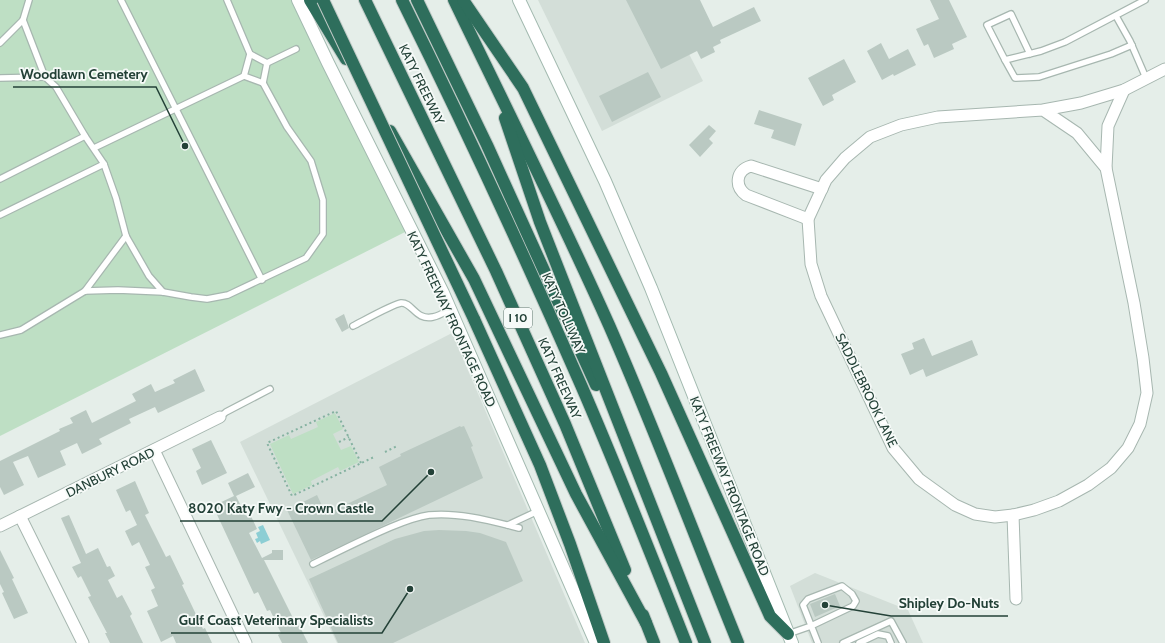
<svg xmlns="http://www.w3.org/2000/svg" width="1165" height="643" font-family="Cabin,sans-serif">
<rect width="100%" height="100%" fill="#e5eee9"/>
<!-- built -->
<g fill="#d3ded8">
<path d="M538,0H661L703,81L602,131Z"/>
<path d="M452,333L585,643H337L240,442Z"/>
<path d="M815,573L908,610L923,643H812L790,586Z"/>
</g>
<!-- green -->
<g fill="#bedfc4">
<path d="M0,0H298L411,229L0,436Z"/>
<path d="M335,413L343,429L333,434L341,450L351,446L359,462L340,471L338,467L311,481L312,485L293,494L270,444L289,435L291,439L318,427L316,422Z"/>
</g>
<!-- water -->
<path fill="#8cced4" d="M263,525L270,540L261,544L260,541L257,543L255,539L258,538L256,533L260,531L258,527Z"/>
<!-- building -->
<g fill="#bac9c2">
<path d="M626,0H700L713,27L754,7L761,21L720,40L721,43L713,47L715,52L701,59L697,51L661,69Z"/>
<path d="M930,0H949L967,37L952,44L954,49L934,58L928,44L924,46L916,29L939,19Z"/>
<path d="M881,43L889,59L908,49L916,65L894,76L893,74L882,80L867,51Z"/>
<path d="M844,59L856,82L832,95L834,100L823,106L808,78Z"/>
<path d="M648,72L661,97L612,122L599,96Z"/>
<path d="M759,110L802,124L795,146L771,138L774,130L754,124Z"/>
<path d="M709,125L716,131L709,139L713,143L700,157L689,145Z"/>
<path d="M344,314L349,328L342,332L335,319Z"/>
<path d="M924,338L932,356L972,340L978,355L926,377L923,369L910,375L901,354L914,349L912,343Z"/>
<path d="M195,369L205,391L158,413L155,407L129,419L131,423L99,439L102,444L82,454L77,443L60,451L66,465L38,478L28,456L13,462L24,485L4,495L0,487V461L60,431L59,429L73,423L70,418L86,410L92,423L136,401L132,394L151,384L155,392L175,383L173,380Z"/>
<path d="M460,426L461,427L464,426L473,446L471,447L483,478L311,560L287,510L317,495L326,514L387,485L379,467L401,456L400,454Z"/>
<path d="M211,440L227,473L202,485L196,471L201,468L192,449Z"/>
<path d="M248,473L255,487L236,496L246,516L250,514L257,529L249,533L262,558L272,553V550H283V560H264L297,626L299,625L308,643H282L278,635L281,633L270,610L267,611L258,592L254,594L213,506L234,496L228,483Z"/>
<path d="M135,481L149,513L145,515L166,557L170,555L184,584L182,585L203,629L205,628L212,643H176L173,636L161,642L147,611L158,606L151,590L155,588L145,567L150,565L139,542L132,546L125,531L137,525L130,510L126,512L116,490Z"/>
<path d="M69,515L86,554L98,548L107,567L110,566L115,576L108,580L117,598L122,595L132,614L130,616L143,643H110L105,633H107L88,597L91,596L81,576L78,578L72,567L81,563L61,518Z"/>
<path d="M439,530L466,531L480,533L506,542L523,581L393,643H338L309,579L395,539L424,531Z"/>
<path d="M0,550L14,578L12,579L28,613L14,619L2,593L4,592L0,584Z"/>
<path d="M835,594L840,606L815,617L810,604Z"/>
</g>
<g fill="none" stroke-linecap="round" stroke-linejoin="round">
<defs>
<g id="lane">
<path d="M121,0L262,280"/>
<path d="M1116,16L1130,41L1146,78"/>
<path d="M23,20L45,77L56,87L85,136L104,164L116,198L126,236L149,276L163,292"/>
<path d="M0,43L23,20L29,0"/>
<path d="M250,54L267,63L296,49"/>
<path d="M1030,54L1011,14L987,25L1005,60L1041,51L1065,42L1145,0"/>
<path d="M1005,60L1015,78L1039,77L1111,54L1132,45"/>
<path d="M0,78L45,77"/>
<path d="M263,83L267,63"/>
<path d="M94,148L244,76"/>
<path d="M0,179L85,136"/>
<path d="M0,215L104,164"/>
<path d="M85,291L126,236"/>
<path d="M353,326C363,321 393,304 401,303C412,302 416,321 433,317C439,316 445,312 450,309"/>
<path d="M0,335L21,330L85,291L118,290L163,292L191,297L207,299L228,295L306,258L323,234V200L311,161L287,127L263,83L244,76L250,54L227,0"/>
<path d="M220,417L226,412L270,389"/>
<path d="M508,525L538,511"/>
<path d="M313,564C339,551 365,538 391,527C403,522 415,517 429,515C459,512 491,521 519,528"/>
<path d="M788,634L811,626L853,606L856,601L852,594L842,586L808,599L803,605L818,643"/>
<path d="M843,643L891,621L903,643"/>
<path d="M859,643L878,634L888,636L891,643"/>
</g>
<g id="street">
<path d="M1043,110L1077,133L1106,168L1134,303L1143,358L1147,393L1140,424L1128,448L1111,468L1088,485L1059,501L1034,510L1013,515L995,517L975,514L955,505L919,479L893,448L821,296L811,264L808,219L826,180L845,158L870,137L901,125L938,117L1043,110L1081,103L1124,90L1165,69"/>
<path d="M1106,168L1108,126L1124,90"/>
<path d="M808,219L746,195C734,186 736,170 751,166L822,189"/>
<path d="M154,450L246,643"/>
<path d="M1013,515L1016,599"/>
<path d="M20,516L83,643"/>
<path d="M0,526L220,417"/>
</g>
<g id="secondary">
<path d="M298,0L328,63L443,293L596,643"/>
<path d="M519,0L605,181L651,288L792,643"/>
</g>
<g id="highway">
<path d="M310,0L346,59"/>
<path d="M365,0L496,271L565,424L625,570"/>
<path d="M402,0C465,127 524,255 581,385C618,470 652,557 686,643"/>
<path d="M417,0L487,145L596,385"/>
<path d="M454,0C506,108 560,215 609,325C655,430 695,537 738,643"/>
<path d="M463,0L523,88L661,373L770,616L788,634"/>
<path d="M505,118L540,222L705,643"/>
<path d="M390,131L474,279L576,494L646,623"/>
<path d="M474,319L540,465L570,544L604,643"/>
<path d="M643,615L654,643"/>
</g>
</defs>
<!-- lane casing -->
<use href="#lane" stroke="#a7b7b0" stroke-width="8"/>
<!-- street casing -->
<use href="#street" stroke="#a7b7b0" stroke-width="13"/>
<!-- secondary casing -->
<use href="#secondary" stroke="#a3bab0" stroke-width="14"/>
<!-- highway casing -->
<use href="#highway" stroke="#c1cac7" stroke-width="14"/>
<!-- path -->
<g stroke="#85b2a1" stroke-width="2" stroke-dasharray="2 3" stroke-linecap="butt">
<path d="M339,442L349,437"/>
<path d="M385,452L397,446"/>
<path d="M361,463L336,411L267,443L292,496L374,457"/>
</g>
<!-- lane -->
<use href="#lane" stroke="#fff" stroke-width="5.5"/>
<!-- street -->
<use href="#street" stroke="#fff" stroke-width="11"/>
<!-- secondary -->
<use href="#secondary" stroke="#fff" stroke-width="12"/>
<!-- highway -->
<use href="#highway" stroke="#2e6e5c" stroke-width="12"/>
<defs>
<path id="highway-bridge" d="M323,0L474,319"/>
</defs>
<!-- highway-bridge casing -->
<use href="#highway-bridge" stroke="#c1cac7" stroke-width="14" stroke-linecap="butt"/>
<!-- highway-bridge -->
<use href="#highway-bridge" stroke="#2e6e5c" stroke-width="12"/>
</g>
<g text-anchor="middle" stroke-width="3.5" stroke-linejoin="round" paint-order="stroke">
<!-- shield labels -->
<rect fill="#f6faf8" stroke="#627871" stroke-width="1" x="504" y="308" width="28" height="20" rx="3"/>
<g font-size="12" font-weight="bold" fill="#234137">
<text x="518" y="322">I 10</text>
</g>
<!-- street labels -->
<g font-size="13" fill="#234137" stroke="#f6faf8">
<text transform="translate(422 84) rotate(64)" y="5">KATY FREEWAY</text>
<text transform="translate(564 313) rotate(66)" y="5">KATY TOLLWAY</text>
<text transform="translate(452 319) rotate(65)" y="5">KATY FREEWAY FRONTAGE ROAD</text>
<text transform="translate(560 378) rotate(66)" y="5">KATY FREEWAY</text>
<text transform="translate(867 390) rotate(64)" y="5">SADDLEBROOK LANE</text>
<text transform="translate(110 472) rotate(-26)" y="5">DANBURY ROAD</text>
<text transform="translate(730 486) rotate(68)" y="5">KATY FREEWAY FRONTAGE ROAD</text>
</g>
</g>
<!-- callouts -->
<path fill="none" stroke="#234137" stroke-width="1.5" d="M185 146L156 87H13M431 472L382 521H180M825 605L891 616H1008M410 589L382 633H171"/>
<g fill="#234137" stroke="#f6faf8" stroke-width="1.5">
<circle cx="185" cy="146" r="4"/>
<circle cx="431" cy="472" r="4"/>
<circle cx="825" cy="605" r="4"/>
<circle cx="410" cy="589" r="4"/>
</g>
<g font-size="14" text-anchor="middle" font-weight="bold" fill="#234137" stroke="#f6faf8" stroke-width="3.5" stroke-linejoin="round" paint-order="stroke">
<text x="84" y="79">Woodlawn Cemetery</text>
<text x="281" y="513">8020 Katy Fwy - Crown Castle</text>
<text x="949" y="608">Shipley Do-Nuts</text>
<text x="276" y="625">Gulf Coast Veterinary Specialists</text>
</g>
</svg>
